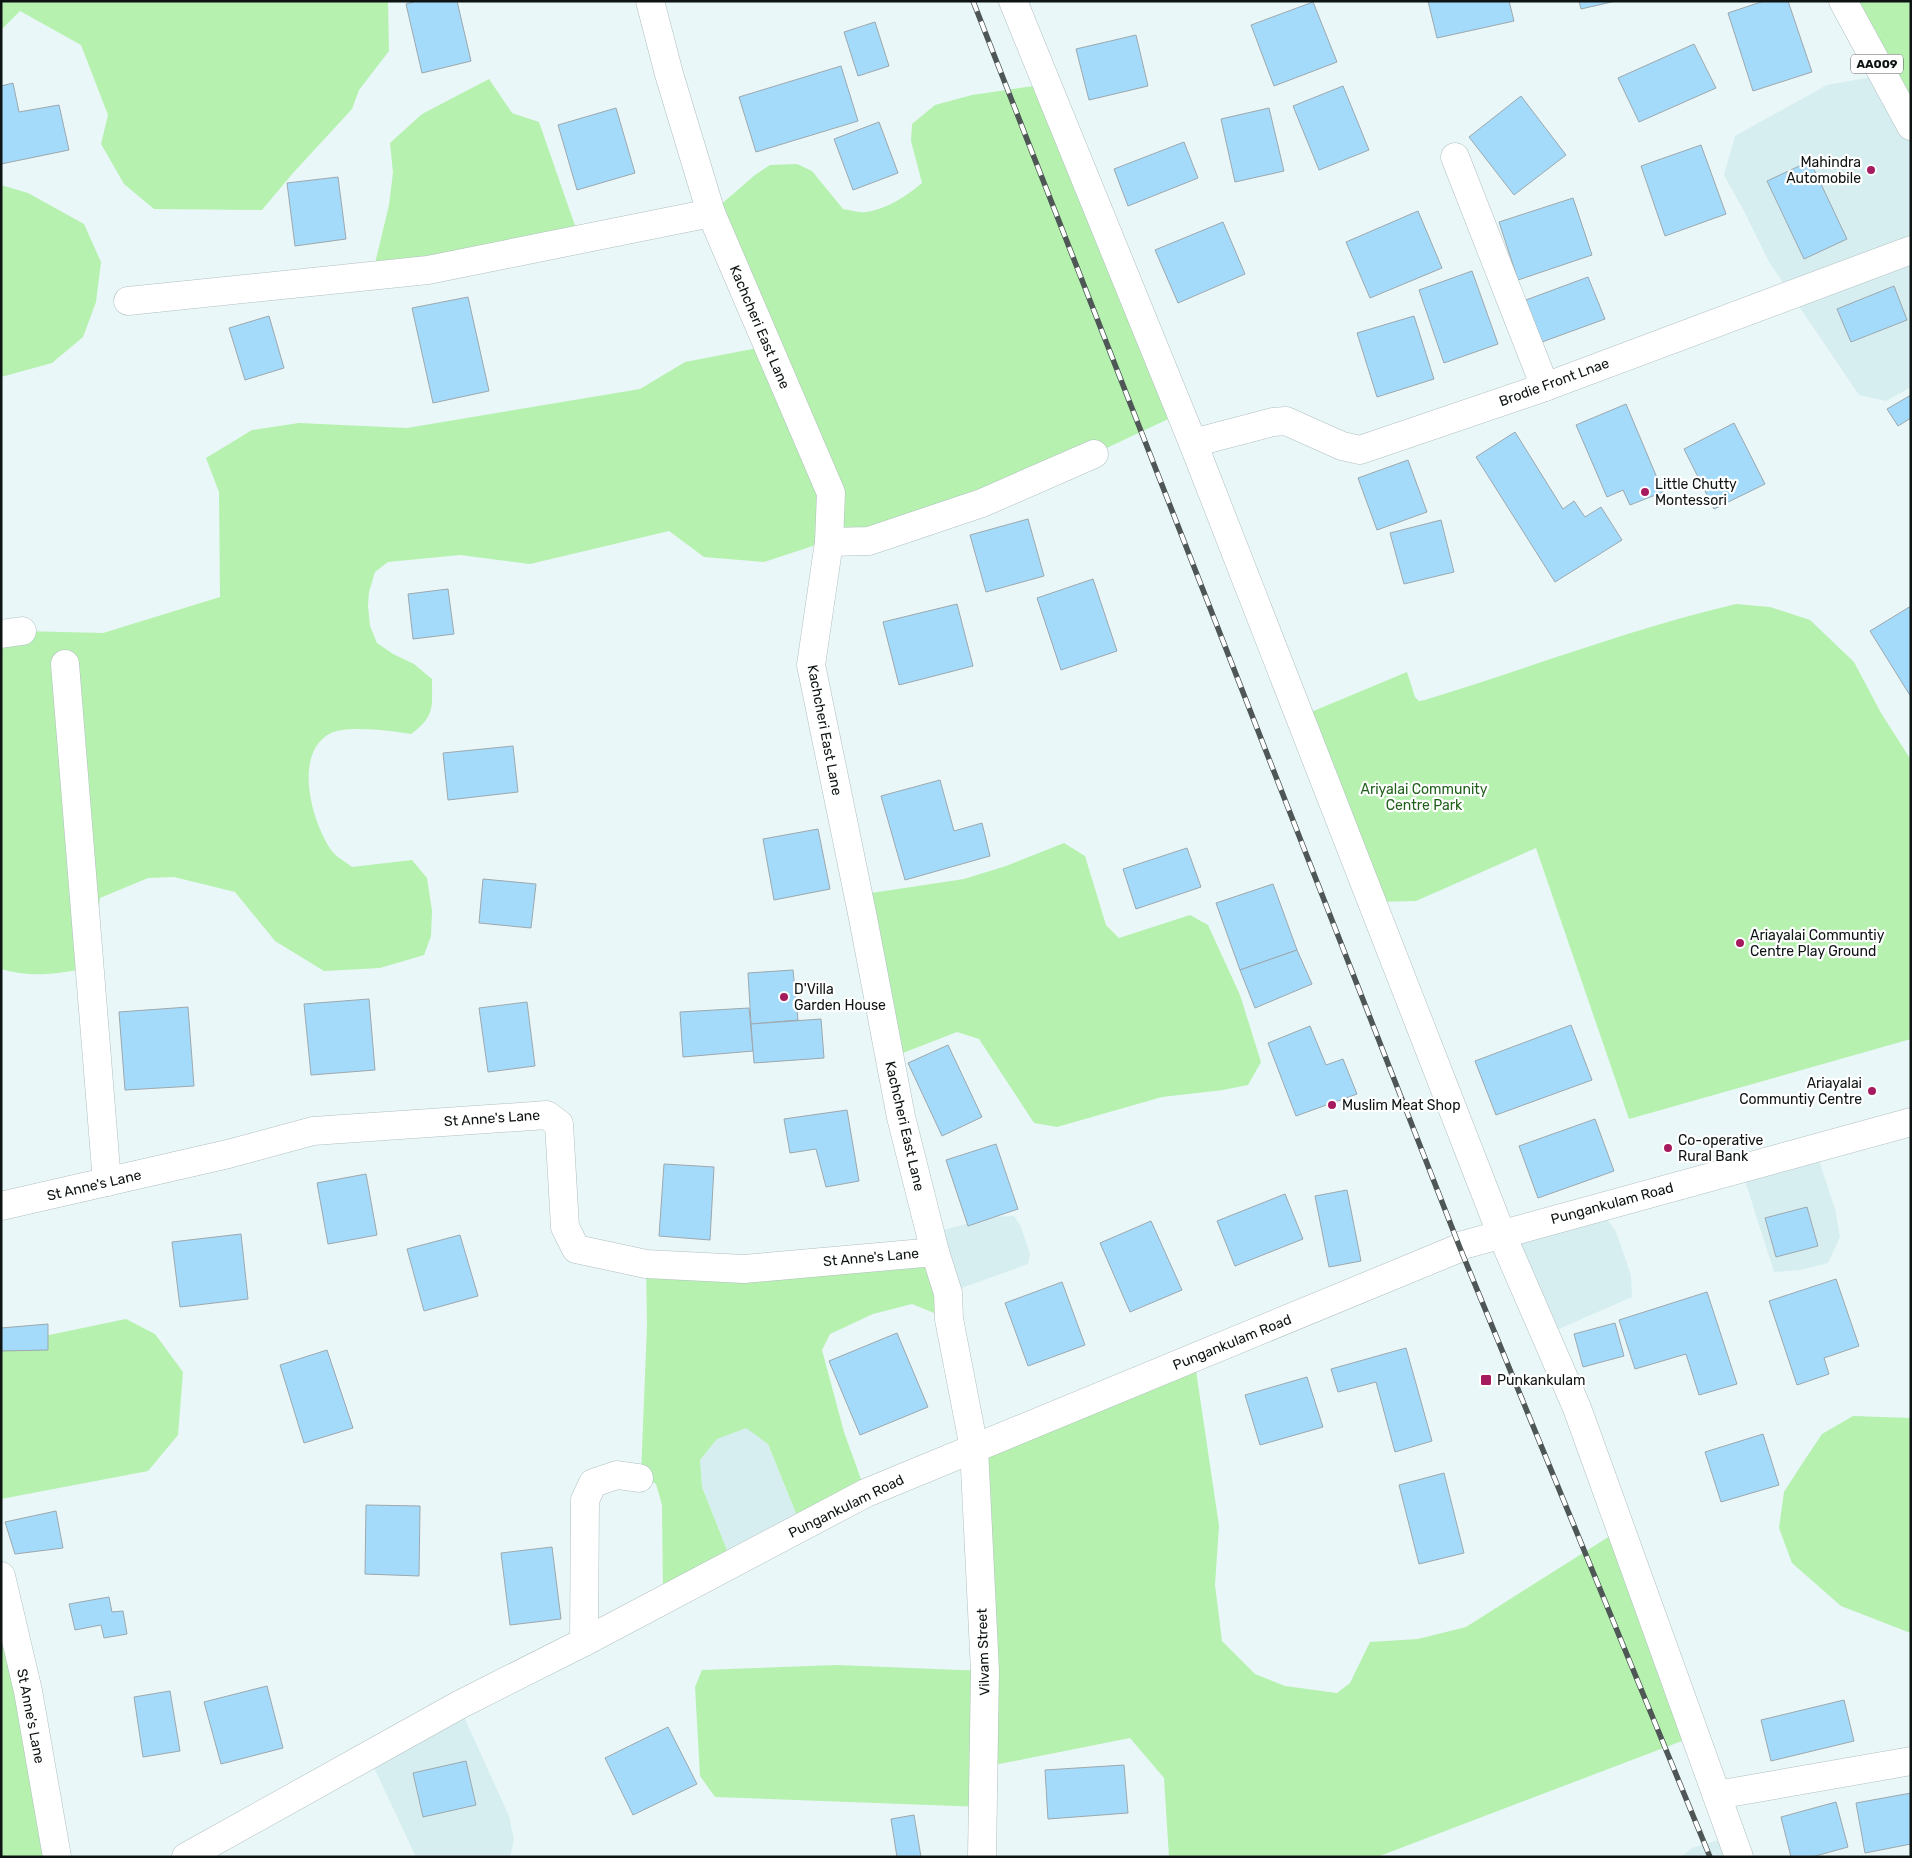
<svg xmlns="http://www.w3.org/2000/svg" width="1912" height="1858" font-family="Rubik,sans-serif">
<rect width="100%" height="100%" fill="#e9f7f8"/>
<!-- built -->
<g fill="#d6eef0">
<path d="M1883,75L1911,126V387L1886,401L1859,395L1769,262L1744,211L1724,175L1735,136L1827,85Z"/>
<path d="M1815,1148L1835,1209L1840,1237L1828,1263L1800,1270L1774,1272L1741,1168Z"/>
<path d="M1599,1207L1616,1232L1631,1275L1632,1297L1545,1335L1501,1233Z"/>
<path d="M1014,1216L1020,1225L1030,1254L1028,1264L948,1293L931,1233L993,1217Z"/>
<path d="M746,1427L768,1444L802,1528L732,1563L702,1487L700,1460L717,1439Z"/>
<path d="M460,1708L509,1816L514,1840L510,1857H416L369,1757Z"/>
<path d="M1725,1838L1731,1857H1681L1692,1848Z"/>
</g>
<!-- green -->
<g fill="#b6f1af">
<path d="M1,1H388L389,51L359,90L352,109L293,173L262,210L154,209L124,184L101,144L108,115L81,45L20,11L1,30Z"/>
<path d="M1844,1H1911V126Z"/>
<path d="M489,79L512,113L539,122L580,240L372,276L389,205L393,173L390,143L422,114Z"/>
<path d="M1047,84L1181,413L1094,454L764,562L704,557L669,531L530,564L460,555L388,562L375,572L369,592L368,606L370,626L377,643L393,654L414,664L432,679C432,708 435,716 411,734C393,731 347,725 331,733C292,753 312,822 331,850C336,857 346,862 352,867L412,860L427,878L432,911L431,936L424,955L380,968L324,971L275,941L235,892L174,877L148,878L100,898L95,949L88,968C57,974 31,978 1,969V634L22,631L103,633L220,597L219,492L206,458L252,430L299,423L407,428L640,389L685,362L768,346L711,213L755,175L770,165L797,164L812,171L843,209C850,210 859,213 866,212C887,209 907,196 922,183L911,141L912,124L935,105L972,95Z"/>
<path d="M1,185L28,193L84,224L101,262L96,302L83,337L52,363L1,377Z"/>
<path d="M1736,604L1770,607L1810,620L1854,662L1881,713L1911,760V1039L1629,1119L1536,848L1416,901L1372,902L1299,717L1407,672L1415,697L1419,701L1425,700C1529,668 1630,629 1736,604Z"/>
<path d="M1064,843L1085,856L1106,925L1119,938L1190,915L1208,925L1240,995L1261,1062L1248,1085L1223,1090L1162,1097L1057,1127L1034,1123L979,1039L957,1032L890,1058L858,895L964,879L1006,866Z"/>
<path d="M935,1252L949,1319L912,1304L873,1314L830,1334L822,1350L844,1432L866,1493L802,1528L768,1444L746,1428L717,1439L700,1460L702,1487L732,1563L663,1600L662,1505L656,1484L641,1475L647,1325L646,1264Z"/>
<path d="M126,1319L155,1334L183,1372L178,1435L148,1471L1,1499V1345Z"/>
<path d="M1194,1357L1219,1526L1215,1585L1222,1641L1255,1674L1285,1686L1337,1693L1350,1683L1370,1642L1418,1639L1466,1627L1621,1529L1695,1736L1377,1857H1169L1164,1778L1130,1738L984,1767L983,1807L715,1797L700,1776L695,1687L702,1670L837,1665L985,1671L974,1448Z"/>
<path d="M1853,1416L1911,1418V1632H1908L1841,1606L1792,1563L1779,1528L1784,1492L1800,1467L1822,1434Z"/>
<path d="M1,1604L64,1857H1Z"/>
</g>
<!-- building -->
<g fill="#a4dbfb" stroke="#9da8ae">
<path d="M417,1H457L471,61L422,73L406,4Z"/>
<path d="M1428,1H1509L1514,21L1437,38Z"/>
<path d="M1579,1H1616L1581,9Z"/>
<path d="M1764,1H1788L1812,72L1753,91L1728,13Z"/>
<path d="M1313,2L1337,62L1274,86L1251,25Z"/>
<path d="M875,22L889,66L858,76L844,32Z"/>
<path d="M1136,35L1148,86L1089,100L1076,49Z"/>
<path d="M1694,44L1716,88L1639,122L1618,78Z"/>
<path d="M841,66L858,121L756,152L739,97Z"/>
<path d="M13,83L19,112L59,105L69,150L1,164V86Z"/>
<path d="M1343,86L1369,150L1319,170L1293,106Z"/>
<path d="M1521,96L1566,155L1514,195L1469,137Z"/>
<path d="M616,108L635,173L577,190L558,125Z"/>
<path d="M1269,108L1284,171L1235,182L1221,119Z"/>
<path d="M879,122L898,173L853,190L834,139Z"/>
<path d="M1184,142L1198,178L1128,206L1114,169Z"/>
<path d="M1701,145L1726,214L1665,236L1641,166Z"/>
<path d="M1810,161L1847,239L1804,259L1767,181Z"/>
<path d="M338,177L346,239L295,246L287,183Z"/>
<path d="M1573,198L1592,255L1518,280L1499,222Z"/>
<path d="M1418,211L1442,268L1370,298L1346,242Z"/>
<path d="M1223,222L1245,274L1178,303L1155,250Z"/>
<path d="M1472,271L1498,344L1444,363L1419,290Z"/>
<path d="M1588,277L1605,319L1542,342L1526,300Z"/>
<path d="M1894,286L1907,320L1851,342L1837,309Z"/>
<path d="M468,297L489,391L433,403L412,308Z"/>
<path d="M269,316L284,368L245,380L229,328Z"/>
<path d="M1414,316L1434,379L1377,397L1357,333Z"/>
<path d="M1911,395V418L1898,426L1887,409Z"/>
<path d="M1626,404L1663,492L1630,505L1623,490L1607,497L1576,425Z"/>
<path d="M1734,423L1765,484L1714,509L1684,449Z"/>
<path d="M1515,432L1563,509L1574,501L1585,517L1601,507L1622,540L1555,582L1476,457Z"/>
<path d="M1408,460L1427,512L1377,530L1358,478Z"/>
<path d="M1028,519L1044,576L986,592L970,535Z"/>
<path d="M1441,520L1454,572L1404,584L1390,533Z"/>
<path d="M1093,579L1117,651L1061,670L1037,598Z"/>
<path d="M448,589L454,634L413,639L408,594Z"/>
<path d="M957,604L973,666L899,685L883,622Z"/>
<path d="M1911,606V697L1870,631Z"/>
<path d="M513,746L518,792L448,800L443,753Z"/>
<path d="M940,780L954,831L982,823L990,856L905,880L881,796Z"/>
<path d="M818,829L830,889L774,900L763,839Z"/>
<path d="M1187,848L1201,887L1136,909L1123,869Z"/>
<path d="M483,879L536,884L531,928L479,923Z"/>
<path d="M1273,884L1297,950L1240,970L1216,903Z"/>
<path d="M1297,950L1312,984L1255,1008L1240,970Z"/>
<path d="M793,970L798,1020L751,1024L748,973Z"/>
<path d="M369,999L375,1070L311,1075L304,1004Z"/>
<path d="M527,1002L535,1066L488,1072L479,1008Z"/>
<path d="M188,1007L194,1086L125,1090L119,1012Z"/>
<path d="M749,1008L753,1051L683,1057L680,1012Z"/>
<path d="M821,1019L824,1058L754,1063L751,1024Z"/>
<path d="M1571,1025L1592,1080L1496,1115L1475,1061Z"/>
<path d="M1310,1026L1326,1065L1343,1059L1357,1094L1296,1116L1268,1043Z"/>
<path d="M948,1045L982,1117L942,1136L908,1063Z"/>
<path d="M847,1110L859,1181L826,1187L816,1149L790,1153L784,1119Z"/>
<path d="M1595,1119L1614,1171L1538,1198L1519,1146Z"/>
<path d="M996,1144L1018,1209L968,1226L946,1160Z"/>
<path d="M664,1164L714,1167L710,1240L659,1236Z"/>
<path d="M366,1174L377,1235L328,1244L317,1183Z"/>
<path d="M1347,1190L1361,1261L1329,1267L1315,1196Z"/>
<path d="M1285,1194L1303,1239L1235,1266L1217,1221Z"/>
<path d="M1807,1207L1818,1246L1776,1257L1765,1218Z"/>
<path d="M1151,1221L1182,1290L1130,1312L1100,1243Z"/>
<path d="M241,1234L248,1299L180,1307L172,1242Z"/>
<path d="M460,1235L478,1296L424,1311L407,1249Z"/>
<path d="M1836,1279L1859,1346L1824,1358L1829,1374L1797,1385L1769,1301Z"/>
<path d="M1062,1282L1085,1345L1028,1366L1005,1303Z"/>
<path d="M1707,1292L1737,1384L1699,1395L1686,1354L1635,1369L1619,1320Z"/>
<path d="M1615,1323L1624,1356L1583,1367L1574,1334Z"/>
<path d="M48,1324V1350L1,1351V1328Z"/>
<path d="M897,1333L928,1407L860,1435L829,1361Z"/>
<path d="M1406,1348L1432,1441L1395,1452L1376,1382L1338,1392L1331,1369Z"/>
<path d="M327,1350L353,1428L304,1443L280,1365Z"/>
<path d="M1307,1377L1323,1427L1260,1445L1245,1395Z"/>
<path d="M1763,1434L1779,1485L1721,1502L1705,1452Z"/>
<path d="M1444,1473L1464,1553L1419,1564L1399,1485Z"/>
<path d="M366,1505L420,1506L419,1576L365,1574Z"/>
<path d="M56,1511L63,1548L15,1554L5,1522Z"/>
<path d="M552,1547L561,1619L510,1625L501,1553Z"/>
<path d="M109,1597L112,1612L123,1611L127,1634L104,1638L101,1625L75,1630L69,1604Z"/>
<path d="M267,1686L283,1748L221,1764L204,1702Z"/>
<path d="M170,1691L180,1751L143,1757L134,1697Z"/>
<path d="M1844,1700L1854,1741L1771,1761L1761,1720Z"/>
<path d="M668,1727L697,1784L633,1815L605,1758Z"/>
<path d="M466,1761L476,1805L423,1817L413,1773Z"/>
<path d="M1124,1765L1128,1813L1048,1819L1045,1770Z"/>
<path d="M1911,1793V1844L1865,1853L1856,1803Z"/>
<path d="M1836,1802L1848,1847L1812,1857H1791L1781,1817Z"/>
<path d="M914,1815L921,1857H897L891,1819Z"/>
</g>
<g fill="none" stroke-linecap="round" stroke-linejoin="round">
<defs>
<g id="minor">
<path d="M650,1L669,74L711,213L831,493L829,542L811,665L863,918L901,1117L935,1252L948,1293L949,1319L974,1448L985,1671L982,1857"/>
<path d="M1013,1L1193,443L1501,1233L1577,1408L1739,1857"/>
<path d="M1455,157L1545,387"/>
<path d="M128,301L428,270L711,213"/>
<path d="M1193,443L1273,422L1286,421L1342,446L1360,450L1545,387L1911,250"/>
<path d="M829,542L869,541L982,503L1094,454"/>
<path d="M1,634L22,631"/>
<path d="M65,664L107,1182"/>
<path d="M1,1206L228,1154L313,1131L547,1115L559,1124L565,1227L576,1249L646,1264L744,1269L935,1252"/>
<path d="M1,1576L28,1691L57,1857"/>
<path d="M584,1642L585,1500L593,1483L617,1475L639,1478"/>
<path d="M1717,1795L1911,1761"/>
<path d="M186,1857L459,1705L584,1642L866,1493L1457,1249L1463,1245L1911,1122"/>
</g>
<path id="highway" d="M1843,1L1911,126"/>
</defs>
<!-- minor casing -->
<use href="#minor" stroke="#b1bfc0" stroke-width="29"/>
<!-- highway casing -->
<use href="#highway" stroke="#b1bfc0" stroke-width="29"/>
<!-- minor -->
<use href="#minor" stroke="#fff" stroke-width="28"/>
<!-- highway -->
<use href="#highway" stroke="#fff" stroke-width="28"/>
<defs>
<path id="rail" d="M973,1L1460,1248L1710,1857"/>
</defs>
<!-- rail casing -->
<use href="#rail" stroke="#4e5656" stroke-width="5.5"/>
<!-- rail -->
<use href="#rail" stroke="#fff" stroke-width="4" stroke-dasharray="11" stroke-linecap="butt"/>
</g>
<!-- markers -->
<g fill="#a61a5e" stroke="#fff" stroke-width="2">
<circle cx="1871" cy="170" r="5"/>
<circle cx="1645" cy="492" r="5"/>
<circle cx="1740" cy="943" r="5"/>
<circle cx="784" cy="997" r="5"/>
<circle cx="1872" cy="1091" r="5"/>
<circle cx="1332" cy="1105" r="5"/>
<circle cx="1668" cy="1148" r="5"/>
<rect x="1480" y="1374" width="12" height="12" rx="2.5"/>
</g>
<g text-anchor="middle" stroke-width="4.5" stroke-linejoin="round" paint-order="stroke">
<!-- shield labels -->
<rect fill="#fff" stroke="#565a5a" stroke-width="1" x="1851" y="54.5" width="52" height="19" rx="4"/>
<g font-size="12" font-weight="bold" fill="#0e1313">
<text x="1877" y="68">AA009</text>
</g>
<!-- poi labels -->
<g font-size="14" fill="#0e1313" stroke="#fff" text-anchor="start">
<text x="1861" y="167" text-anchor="end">Mahindra<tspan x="1861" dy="16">Automobile</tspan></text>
<text x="1655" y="489">Little Chutty<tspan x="1655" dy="16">Montessori</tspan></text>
<text x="1750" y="940">Ariayalai Communtiy<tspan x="1750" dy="16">Centre Play Ground</tspan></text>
<text x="794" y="994">D'Villa<tspan x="794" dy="16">Garden House</tspan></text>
<text x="1862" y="1088" text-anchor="end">Ariayalai<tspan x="1862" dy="16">Communtiy Centre</tspan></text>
<text x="1342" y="1110">Muslim Meat Shop</text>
<text x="1678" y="1145">Co-operative<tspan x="1678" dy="16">Rural Bank</tspan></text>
<text x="1497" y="1385">Punkankulam</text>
</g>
<!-- street labels -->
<g font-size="14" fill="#0e1313" stroke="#fff">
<text transform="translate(760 327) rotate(67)" y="5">Kachcheri East Lane</text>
<text transform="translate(1554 382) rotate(-20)" y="5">Brodie Front Lnae</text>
<text transform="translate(825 730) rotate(79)" y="5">Kachcheri East Lane</text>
<text transform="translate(492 1118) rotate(-4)" y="5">St Anne's Lane</text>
<text transform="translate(905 1126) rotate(77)" y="5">Kachcheri East Lane</text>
<text transform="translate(94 1185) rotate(-13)" y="5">St Anne's Lane</text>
<text transform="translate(1612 1203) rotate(-15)" y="5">Pungankulam Road</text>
<text transform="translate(871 1257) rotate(-5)" y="5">St Anne's Lane</text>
<text transform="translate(1232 1342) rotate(-22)" y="5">Pungankulam Road</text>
<text transform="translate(846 1506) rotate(-26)" y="5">Pungankulam Road</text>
<text transform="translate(983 1652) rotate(-92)" y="5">Vilvam Street</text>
<text transform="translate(31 1716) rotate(79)" y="5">St Anne's Lane</text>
</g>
<!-- park labels -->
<g font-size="14" fill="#21611c" stroke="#fff">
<text x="1424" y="794">Ariyalai Community<tspan x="1424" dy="16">Centre Park</tspan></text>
</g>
</g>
<!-- border -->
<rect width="1912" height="1858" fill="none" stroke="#0e1313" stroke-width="5"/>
</svg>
